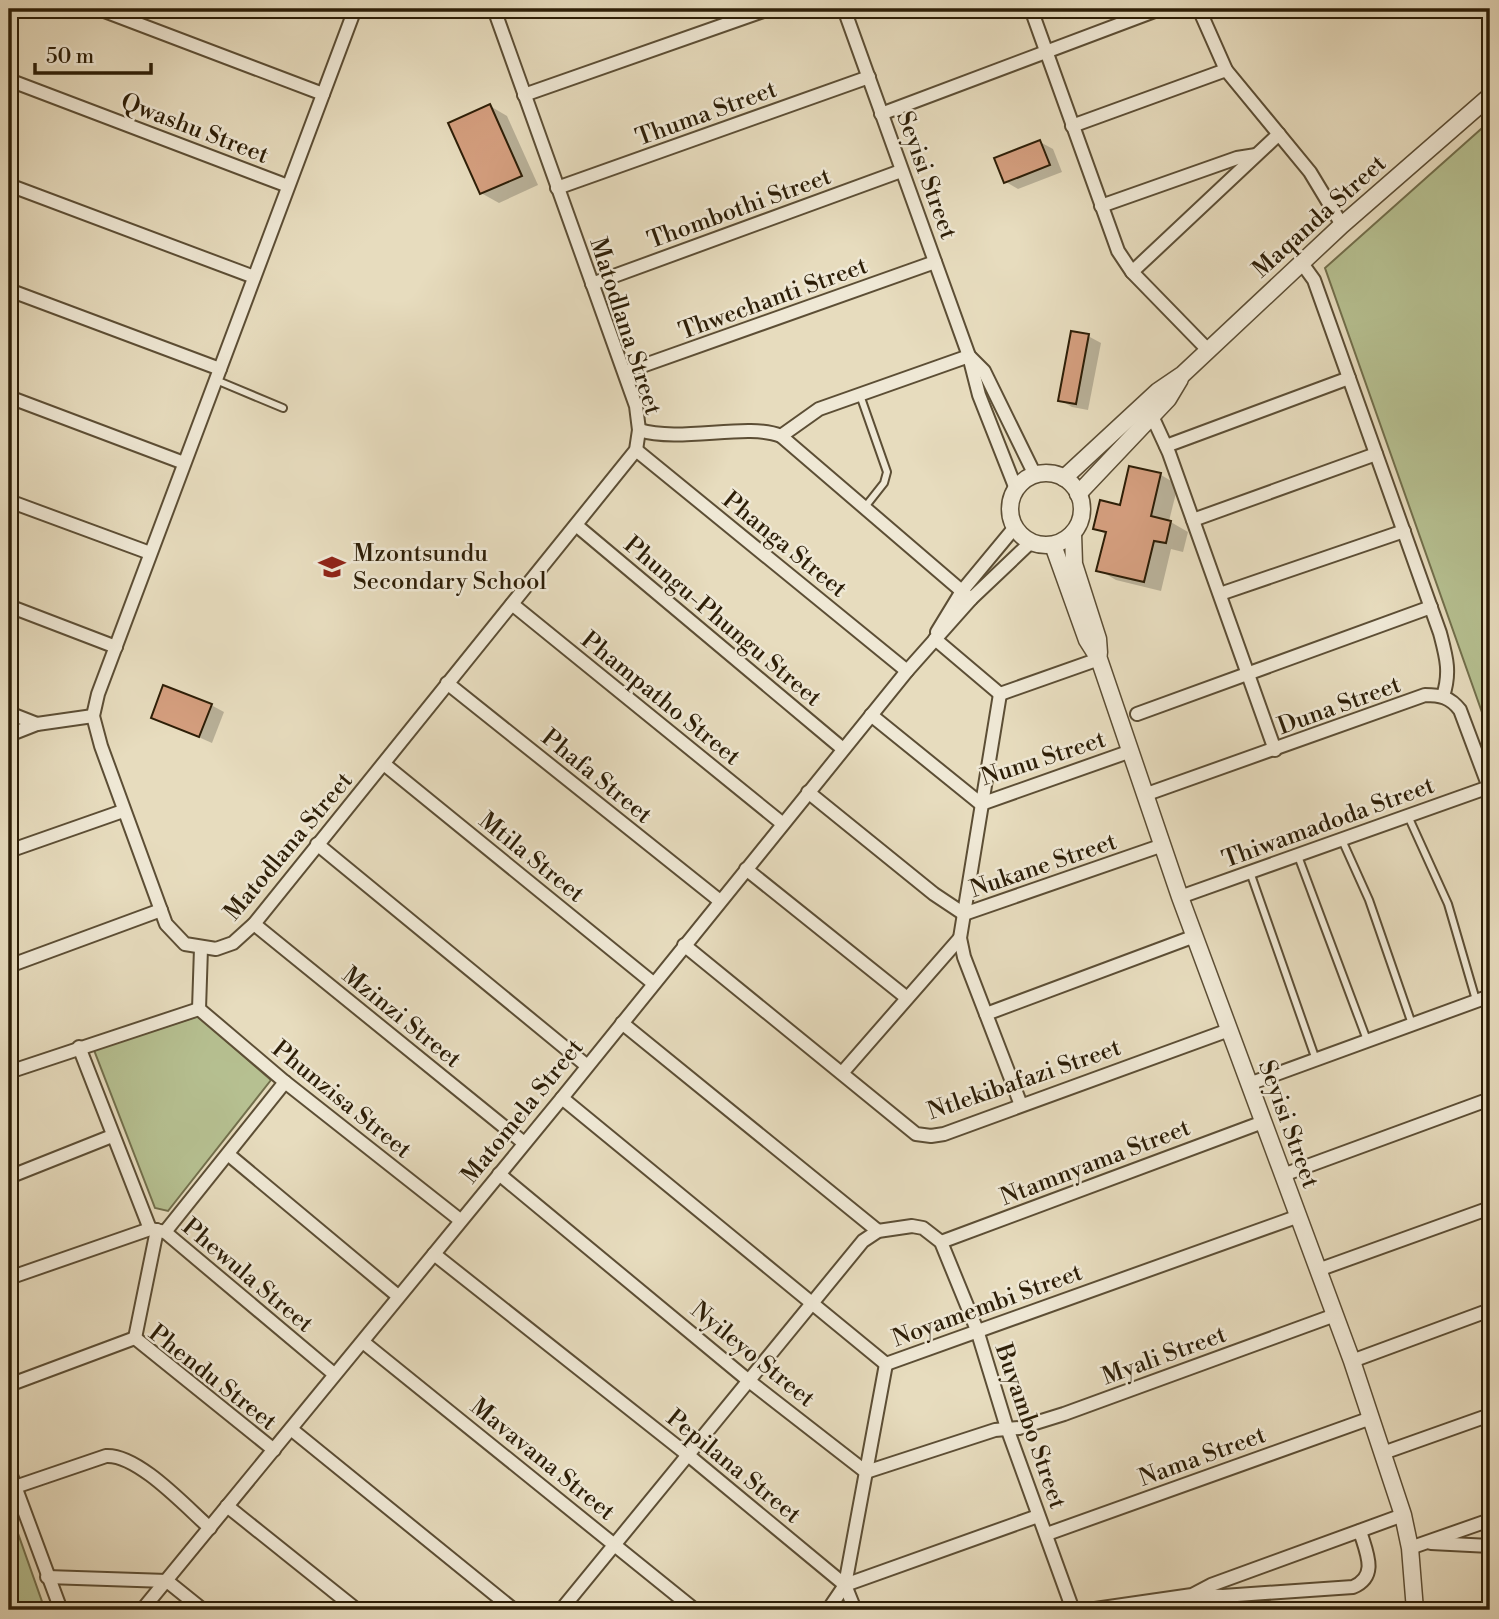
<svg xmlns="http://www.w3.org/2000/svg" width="1499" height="1619" font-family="'Libre Bodoni',serif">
<rect width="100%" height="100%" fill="#e7dcbe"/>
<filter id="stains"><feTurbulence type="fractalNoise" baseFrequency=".00286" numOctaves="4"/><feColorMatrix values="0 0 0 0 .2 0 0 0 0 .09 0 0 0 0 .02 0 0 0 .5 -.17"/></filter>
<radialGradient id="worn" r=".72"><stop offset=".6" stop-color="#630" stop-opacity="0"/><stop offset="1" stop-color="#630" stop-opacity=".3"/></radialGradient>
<!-- green -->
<g fill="#b6c091" stroke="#726f4c" stroke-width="2">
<path d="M1490,121V735L1325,268Z"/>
<path d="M198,1016L271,1080L168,1211L155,1208L94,1050Z"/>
<path d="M9,1508L45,1610H9Z"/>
</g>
<!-- shadow -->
<g fill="#0003">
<path d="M490,106L507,116L538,185L499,203L481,193Z"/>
<path d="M1040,142L1053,149L1062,172L1018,189L1006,182Z"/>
<path d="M1088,336L1101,343L1088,410L1072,407L1060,400Z"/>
<path d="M1130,468L1161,475L1178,485L1169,521L1188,532L1183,552L1171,549L1161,591L1116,580L1099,570L1107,535L1095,528L1121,507Z"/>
<path d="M211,705L224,712L212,743L153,717Z"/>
</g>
<!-- building -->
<g fill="#d49e7e" stroke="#2d1e07" stroke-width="2">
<path d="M490,104L522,176L480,194L448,123Z"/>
<path d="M1040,140L1050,165L1004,183L994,158Z"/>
<path d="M1071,331L1089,334L1076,404L1058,401Z"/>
<path d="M1129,466L1161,473L1151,516L1171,521L1166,543L1154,541L1144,582L1096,571L1106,532L1093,529L1100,500L1120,505Z"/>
<path d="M163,685L212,704L199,737L151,718Z"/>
</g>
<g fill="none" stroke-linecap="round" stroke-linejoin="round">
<defs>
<g id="service">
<path d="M216,380L283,408"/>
<path d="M860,395L887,472L884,483L865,507"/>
<path d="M1408,816L1448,904L1476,1000"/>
<path d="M1342,840L1369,900L1412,1024"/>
<path d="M1298,856L1367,1040"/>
<path d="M1250,872L1315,1057"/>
<path d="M674,1610L683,1600"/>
</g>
<g id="minor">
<path d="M99,9L323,94"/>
<path d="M355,9L98,694L93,716L101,746L166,924L185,944L216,949L233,943L254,924L636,450L639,430L636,406L494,9"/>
<path d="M844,9L969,356L979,395L1016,489"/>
<path d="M1031,9L1118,251L1132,272L1208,350"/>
<path d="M1199,9L1226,70L1310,172L1342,225"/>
<path d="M9,80L288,186"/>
<path d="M524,95L769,9"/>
<path d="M881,114L1160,9"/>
<path d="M1072,126L1226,70"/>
<path d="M9,185L254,277"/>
<path d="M557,188L869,77"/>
<path d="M1101,206L1237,158L1256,155"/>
<path d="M1301,262L1314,280L1440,633C1446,656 1451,672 1443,696"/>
<path d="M1132,272L1279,134"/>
<path d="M592,284L901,171"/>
<path d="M9,290L220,369"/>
<path d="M969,356L984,371L1035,475"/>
<path d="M625,372L935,262"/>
<path d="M9,397L184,463"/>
<path d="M1152,416L1169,453L1275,750"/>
<path d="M639,430C681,443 748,422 781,436L971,599"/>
<path d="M781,436L819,409L969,356"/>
<path d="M1166,446L1349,378"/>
<path d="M636,450L907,671"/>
<path d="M9,501L150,553"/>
<path d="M1193,520L1376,454"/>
<path d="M576,525L843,749"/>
<path d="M1220,594L1404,531"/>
<path d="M512,604L783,824"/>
<path d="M9,606L116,647"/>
<path d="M937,632L962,591L1015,527"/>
<path d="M935,639L1000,694"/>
<path d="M447,683L720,901"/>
<path d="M1000,694L960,938L964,957L1021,1105"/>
<path d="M1000,694L1099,659"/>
<path d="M9,713L37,724"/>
<path d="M1137,714L1431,607"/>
<path d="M871,715L981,804L1131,751"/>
<path d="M9,735L37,724L93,716"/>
<path d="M384,764L653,983"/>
<path d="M808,792L934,894L964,914L1163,845"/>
<path d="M1147,794L1425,695C1440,695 1450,697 1460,710L1490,790"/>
<path d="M317,844L586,1065"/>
<path d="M9,851L123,811"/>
<path d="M746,869L907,998"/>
<path d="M1180,897L1489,787"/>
<path d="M254,924L524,1143"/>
<path d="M684,945L916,1134L931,1136L944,1134L1229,1030"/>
<path d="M9,966L161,910"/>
<path d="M199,1009L285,1082L460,1220"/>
<path d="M199,1009L201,948"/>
<path d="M986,1014L1195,936"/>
<path d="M622,1023L878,1231"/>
<path d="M79,1047L150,1229"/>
<path d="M9,1072L199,1009"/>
<path d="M842,1073L960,938"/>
<path d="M1249,1084L1490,996"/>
<path d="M562,1098L886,1364"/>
<path d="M229,1155L398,1296"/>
<path d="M499,1174L749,1381L866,1472L995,1430L1019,1428L1064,1414L1335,1315"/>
<path d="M1283,1175L1490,1099"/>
<path d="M9,1177L112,1136"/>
<path d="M165,1232L285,1082"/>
<path d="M941,1242L1263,1122"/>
<path d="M434,1254L688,1455L845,1585L1038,1516"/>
<path d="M1318,1270L1490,1208"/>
<path d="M9,1278L150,1229L165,1232L334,1374"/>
<path d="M135,1338L274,1450"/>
<path d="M135,1338L157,1230"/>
<path d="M363,1342L695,1610"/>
<path d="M1352,1361L1490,1310"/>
<path d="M886,1364L1299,1216"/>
<path d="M9,1385L135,1338"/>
<path d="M291,1429L514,1610"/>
<path d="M1383,1453L1490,1415"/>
<path d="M9,1470L61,1610"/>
<path d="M15,1487L106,1456C138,1454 186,1507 210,1528"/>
<path d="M227,1506L357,1610"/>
<path d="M1047,1534L1371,1418"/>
<path d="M1431,1543L1490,1546"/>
<path d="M1410,1548L1490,1520"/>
<path d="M47,1577L167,1581L203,1610"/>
<path d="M845,1585L855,1610"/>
<path d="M1193,1595L1223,1596L1353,1587C1379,1576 1366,1552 1360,1531"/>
<path d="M142,1610L562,1098L907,671L971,599L1031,542"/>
<path d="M561,1610L863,1241L878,1231L912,1226L923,1228L941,1242L977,1330L1007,1428L1073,1610"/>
<path d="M828,1610L845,1585L886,1364"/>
<path d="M1088,1610L1192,1595L1211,1585L1403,1515"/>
</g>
<g id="tertiary">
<circle cx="1046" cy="509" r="36"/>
<path d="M1064,478L1158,391L1183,374L1342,225L1490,96"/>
<path d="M1078,494L1168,399L1180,379"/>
<path d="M1073,533L1074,564L1098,639L1099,653"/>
<path d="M1053,545L1087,640L1099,659L1180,897L1352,1361L1403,1515L1410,1548L1415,1610"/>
</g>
</defs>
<!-- service casing -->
<use href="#service" stroke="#5c4e35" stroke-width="10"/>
<!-- minor casing -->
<use href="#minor" stroke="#5c4e35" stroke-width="16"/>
<!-- tertiary casing -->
<use href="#tertiary" stroke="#5c4e35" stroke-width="19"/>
<!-- service -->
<use href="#service" stroke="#efe8d5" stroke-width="6"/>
<!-- minor -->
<use href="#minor" stroke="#efe8d5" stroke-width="12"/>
<!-- tertiary -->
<use href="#tertiary" stroke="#efe8d5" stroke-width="16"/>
</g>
<!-- icons -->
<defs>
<symbol id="school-bare" viewBox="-9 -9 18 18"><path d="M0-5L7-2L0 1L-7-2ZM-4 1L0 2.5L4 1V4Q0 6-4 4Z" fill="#8f2418" stroke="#efe8d5" stroke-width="2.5" paint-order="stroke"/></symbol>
</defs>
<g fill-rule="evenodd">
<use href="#school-bare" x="313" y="548" width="38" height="38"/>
</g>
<g text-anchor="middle" stroke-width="5" stroke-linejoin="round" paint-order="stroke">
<!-- street labels -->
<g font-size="24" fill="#2d1e07" stroke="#efe8d5">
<text transform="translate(706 113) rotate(-20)" y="8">Thuma Street</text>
<text transform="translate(195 128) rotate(21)" y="8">Qwashu Street</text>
<text transform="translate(927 175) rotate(70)" y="8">Seyisi Street</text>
<text transform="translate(739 208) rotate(-20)" y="8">Thombothi Street</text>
<text transform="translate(1319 216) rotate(-42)" y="8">Maqanda Street</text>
<text transform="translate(773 298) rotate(-20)" y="8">Thwechanti Street</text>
<text transform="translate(626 326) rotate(72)" y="8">Matodlana Street</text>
<text transform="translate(785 544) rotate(39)" y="8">Phanga Street</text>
<text transform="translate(723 621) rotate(40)" y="8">Phungu-Phungu Street</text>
<text transform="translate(661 698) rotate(39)" y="8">Phampatho Street</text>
<text transform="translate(1339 705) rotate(-20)" y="8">Duna Street</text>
<text transform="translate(1043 758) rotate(-18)" y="8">Nunu Street</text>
<text transform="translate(597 776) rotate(39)" y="8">Phafa Street</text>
<text transform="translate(1328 822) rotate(-20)" y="8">Thiwamadoda Street</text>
<text transform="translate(288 846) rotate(-50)" y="8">Matodlana Street</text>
<text transform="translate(532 857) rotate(39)" y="8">Mtila Street</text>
<text transform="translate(1043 865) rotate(-19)" y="8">Nukane Street</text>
<text transform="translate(402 1017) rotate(39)" y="8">Mzinzi Street</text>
<text transform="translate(1024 1079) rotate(-19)" y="8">Ntlekibafazi Street</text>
<text transform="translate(342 1099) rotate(39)" y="8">Phunzisa Street</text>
<text transform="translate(522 1111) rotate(-51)" y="8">Matomela Street</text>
<text transform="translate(1289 1124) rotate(70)" y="8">Seyisi Street</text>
<text transform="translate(1095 1162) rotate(-21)" y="8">Ntamnyama Street</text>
<text transform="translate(248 1275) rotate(40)" y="8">Phewula Street</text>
<text transform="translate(987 1305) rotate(-20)" y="8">Noyamembi Street</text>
<text transform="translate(753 1354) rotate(39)" y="8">Nyileyo Street</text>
<text transform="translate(1164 1355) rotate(-20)" y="8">Myali Street</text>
<text transform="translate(213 1377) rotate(38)" y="8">Phendu Street</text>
<text transform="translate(1031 1426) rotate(71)" y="8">Buyambo Street</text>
<text transform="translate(1202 1456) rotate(-20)" y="8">Nama Street</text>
<text transform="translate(543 1459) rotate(39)" y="8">Mavavana Street</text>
<text transform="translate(734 1466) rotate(39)" y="8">Pepilana Street</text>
</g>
<!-- poi labels -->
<g font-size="24" fill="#2d1e07" stroke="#efe8d5" text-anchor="start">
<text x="353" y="561">Mzontsundu<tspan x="353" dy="28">Secondary School</tspan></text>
</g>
</g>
<!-- margin -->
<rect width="1499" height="1619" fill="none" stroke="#e7dcbe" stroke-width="35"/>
<rect x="10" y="10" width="1478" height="1598" fill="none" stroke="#2d1e07" stroke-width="3.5"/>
<rect x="18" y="18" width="1464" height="1584" fill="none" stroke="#2d1e07" stroke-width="2"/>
<!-- scale -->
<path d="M35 63v10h116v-10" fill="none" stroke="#2d1e07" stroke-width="3.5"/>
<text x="46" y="63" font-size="21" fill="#2d1e07" stroke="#efe8d5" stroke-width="5" paint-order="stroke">50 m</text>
<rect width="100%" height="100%" filter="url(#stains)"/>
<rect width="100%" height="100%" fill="url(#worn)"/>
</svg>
